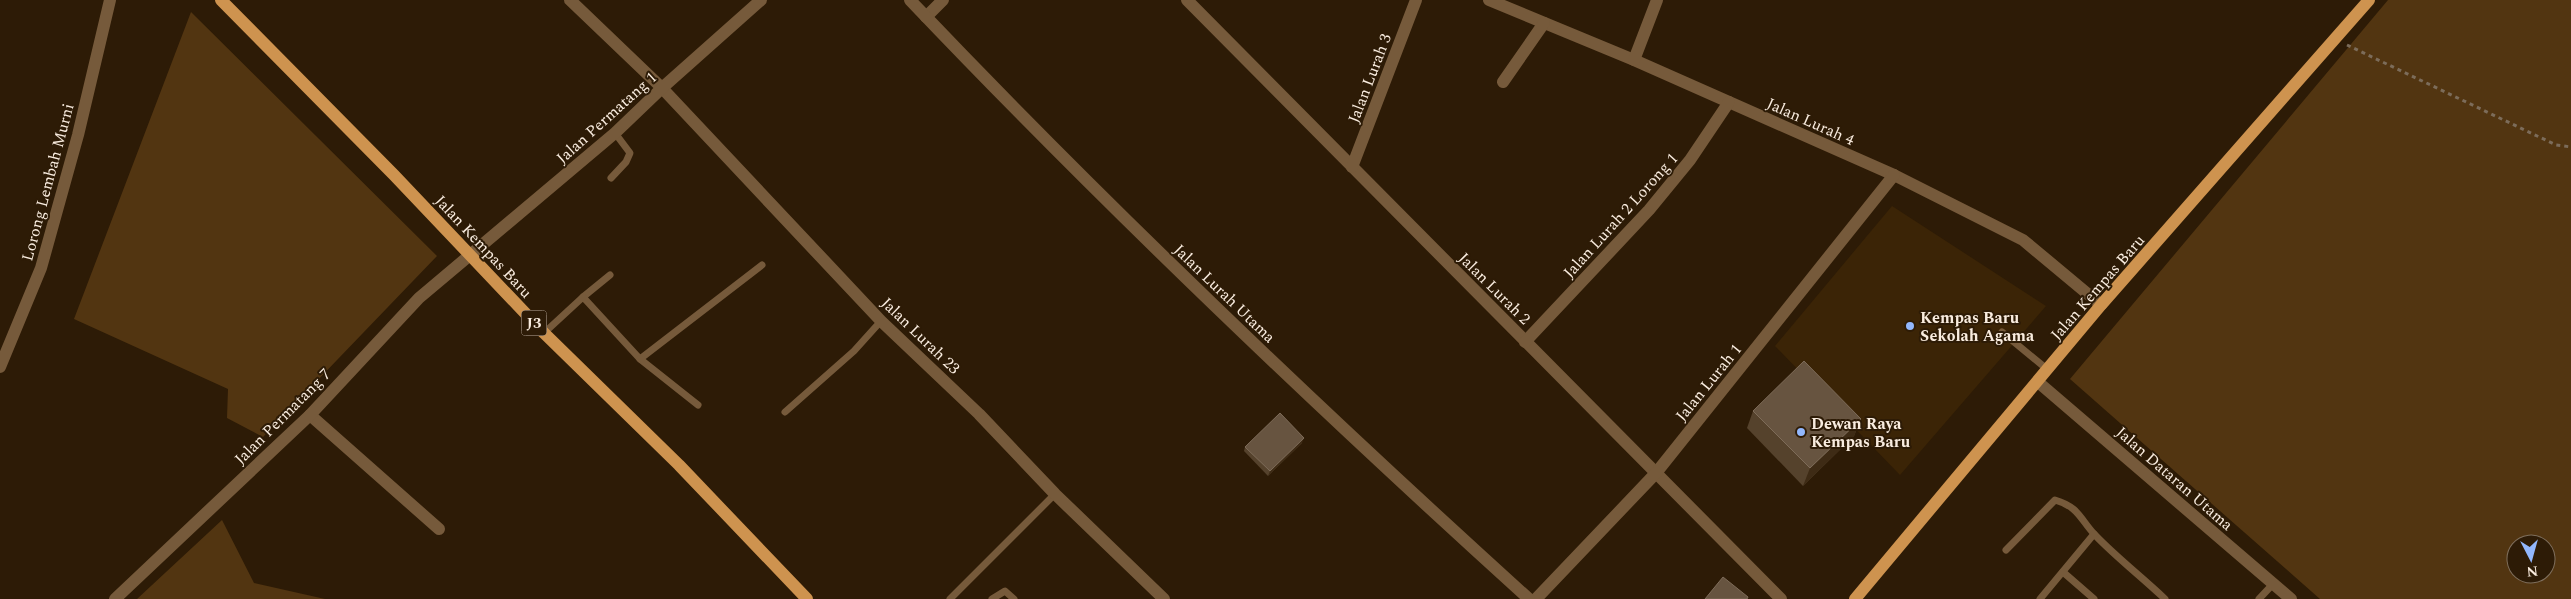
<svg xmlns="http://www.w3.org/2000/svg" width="2571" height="599" font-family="Spectral,serif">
<rect width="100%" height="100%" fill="#2d1b06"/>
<!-- built -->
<path fill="#3b2406" d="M1892,206L2046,306L1900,475L1775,346Z"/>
<!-- green -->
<g fill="#523511" fill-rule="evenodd">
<path d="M2388,0H2571V599H2320L2070,379ZM2516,544H2546V574H2516Z"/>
<path d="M191,12L437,256L263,437L227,418L228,389L74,319Z"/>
<path d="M222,520L254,583L325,599H137Z"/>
</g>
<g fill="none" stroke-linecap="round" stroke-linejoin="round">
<!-- path -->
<path stroke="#7c6c5a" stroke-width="3" stroke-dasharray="4 4" stroke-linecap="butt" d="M2347,45L2556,145L2571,147"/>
<!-- service -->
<g stroke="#765a3b" stroke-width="7">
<path d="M611,178L626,162L630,153L615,133"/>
<path d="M583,297L610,275"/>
<path d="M2002,332L2048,370"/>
<path d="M544,333L583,297L640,359L762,265"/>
<path d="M640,359L698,405"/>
<path d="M785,412L854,351L881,321"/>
<path d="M2006,550L2055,500C2079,507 2080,519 2095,535C2117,558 2142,577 2165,599"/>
<path d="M2063,572L2094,599"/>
<path d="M950,599L1055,494"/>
<path d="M992,599L1005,591L1014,599"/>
<path d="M2040,599L2094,534"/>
<path d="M2259,599L2274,583"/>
</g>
<!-- minor -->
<g stroke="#765a3b" stroke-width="12">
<path d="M570,0L662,88L881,321L979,414L1055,494L1164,599"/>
<path d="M1187,0L1781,599"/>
<path d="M1489,0L1634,60L1894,175L2023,240L2101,305"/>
<path d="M926,17L943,0"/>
<path d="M1634,60L1657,0"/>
<path d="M1503,82L1544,23"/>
<path d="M1352,167L1416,0"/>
<path d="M1525,342L1649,210L1690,160L1729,102"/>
<path d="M0,367L41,268L78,135L110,0"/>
<path d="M2038,382L2291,599"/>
<path d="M310,415L439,529"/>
<path d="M115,599L310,415L419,298L615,133L662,88L761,0"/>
<path d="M1536,599L1656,473L1894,175"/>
</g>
<!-- tertiary -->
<path stroke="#765a3b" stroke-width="12" d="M910,0C1107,207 1317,407 1529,599"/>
<!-- primary -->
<g stroke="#ce934f" stroke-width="12">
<path d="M221,0L394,175L544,333L679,465L807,599"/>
<path d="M1855,599L2101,305L2369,0"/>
</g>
</g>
<!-- wall -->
<g fill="#55422c">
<path d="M1753,411L1861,419L1854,436L1803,486L1747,428Z"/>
<path d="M1302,443L1268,476L1244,451L1245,447Z"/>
</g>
<!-- shaded-wall -->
<g fill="#3e2b15">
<path d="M1861,419L1854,436L1803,486L1810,468Z"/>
<path d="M1304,438L1302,443L1268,476L1270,471Z"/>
</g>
<!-- building -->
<g fill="#675440" stroke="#7e6c59">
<path d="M1804,361L1861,419L1810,468L1753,411Z"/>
<path d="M1280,413L1304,438L1270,471L1245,447Z"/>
<path d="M1723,577L1748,597L1747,599H1705Z"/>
</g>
<!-- markers -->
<g fill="#92b7fd" stroke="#2d1b06" stroke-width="2">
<circle cx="1910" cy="326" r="5"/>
<circle cx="1801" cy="432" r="5"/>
</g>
<g text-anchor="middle" stroke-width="4" stroke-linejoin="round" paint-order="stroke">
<!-- shield labels -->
<rect fill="#2d1b06" stroke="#bcad9e" stroke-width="1" x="521.5" y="310.5" width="25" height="25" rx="4"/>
<g font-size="15" font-weight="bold" fill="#f9ecdf">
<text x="534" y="328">J3</text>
</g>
<!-- street labels -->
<g font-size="16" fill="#f9ecdf" stroke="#2d1b06">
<text transform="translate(1369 78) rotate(-69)" y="6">Jalan Lurah 3</text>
<text transform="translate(606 117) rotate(-42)" y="6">Jalan Permatang 1</text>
<text transform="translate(1811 121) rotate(24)" y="6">Jalan Lurah 4</text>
<text transform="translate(47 182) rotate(-75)" y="6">Lorong Lembah Murni</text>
<text transform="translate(1620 215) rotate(-48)" y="6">Jalan Lurah 2 Lorong 1</text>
<text transform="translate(484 246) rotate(47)" y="6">Jalan Kempas Baru</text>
<text transform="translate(2097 287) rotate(-49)" y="6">Jalan Kempas Baru</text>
<text transform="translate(1495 288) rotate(45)" y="6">Jalan Lurah 2</text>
<text transform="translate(1225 293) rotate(44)" y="6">Jalan Lurah Utama</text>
<text transform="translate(921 335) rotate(44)" y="6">Jalan Lurah 23</text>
<text transform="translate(1708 382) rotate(-51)" y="6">Jalan Lurah 1</text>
<text transform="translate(282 416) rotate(-45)" y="6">Jalan Permatang 7</text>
<text transform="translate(2175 478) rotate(41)" y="6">Jalan Dataran Utama</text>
</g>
<!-- poi labels -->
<g font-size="16" font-weight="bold" fill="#f9ecdf" stroke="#2d1b06" text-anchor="start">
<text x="1920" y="323">Kempas Baru<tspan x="1920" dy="18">Sekolah Agama</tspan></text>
<text x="1811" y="429">Dewan Raya<tspan x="1811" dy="18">Kempas Baru</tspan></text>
</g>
</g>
<!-- north arrow -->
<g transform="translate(2531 559) rotate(174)"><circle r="24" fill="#2d1b06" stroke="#7f6f5d"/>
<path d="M0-4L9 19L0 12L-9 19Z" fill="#92b7fd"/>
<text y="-8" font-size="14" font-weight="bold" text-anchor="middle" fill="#f9ecdf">N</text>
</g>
</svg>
